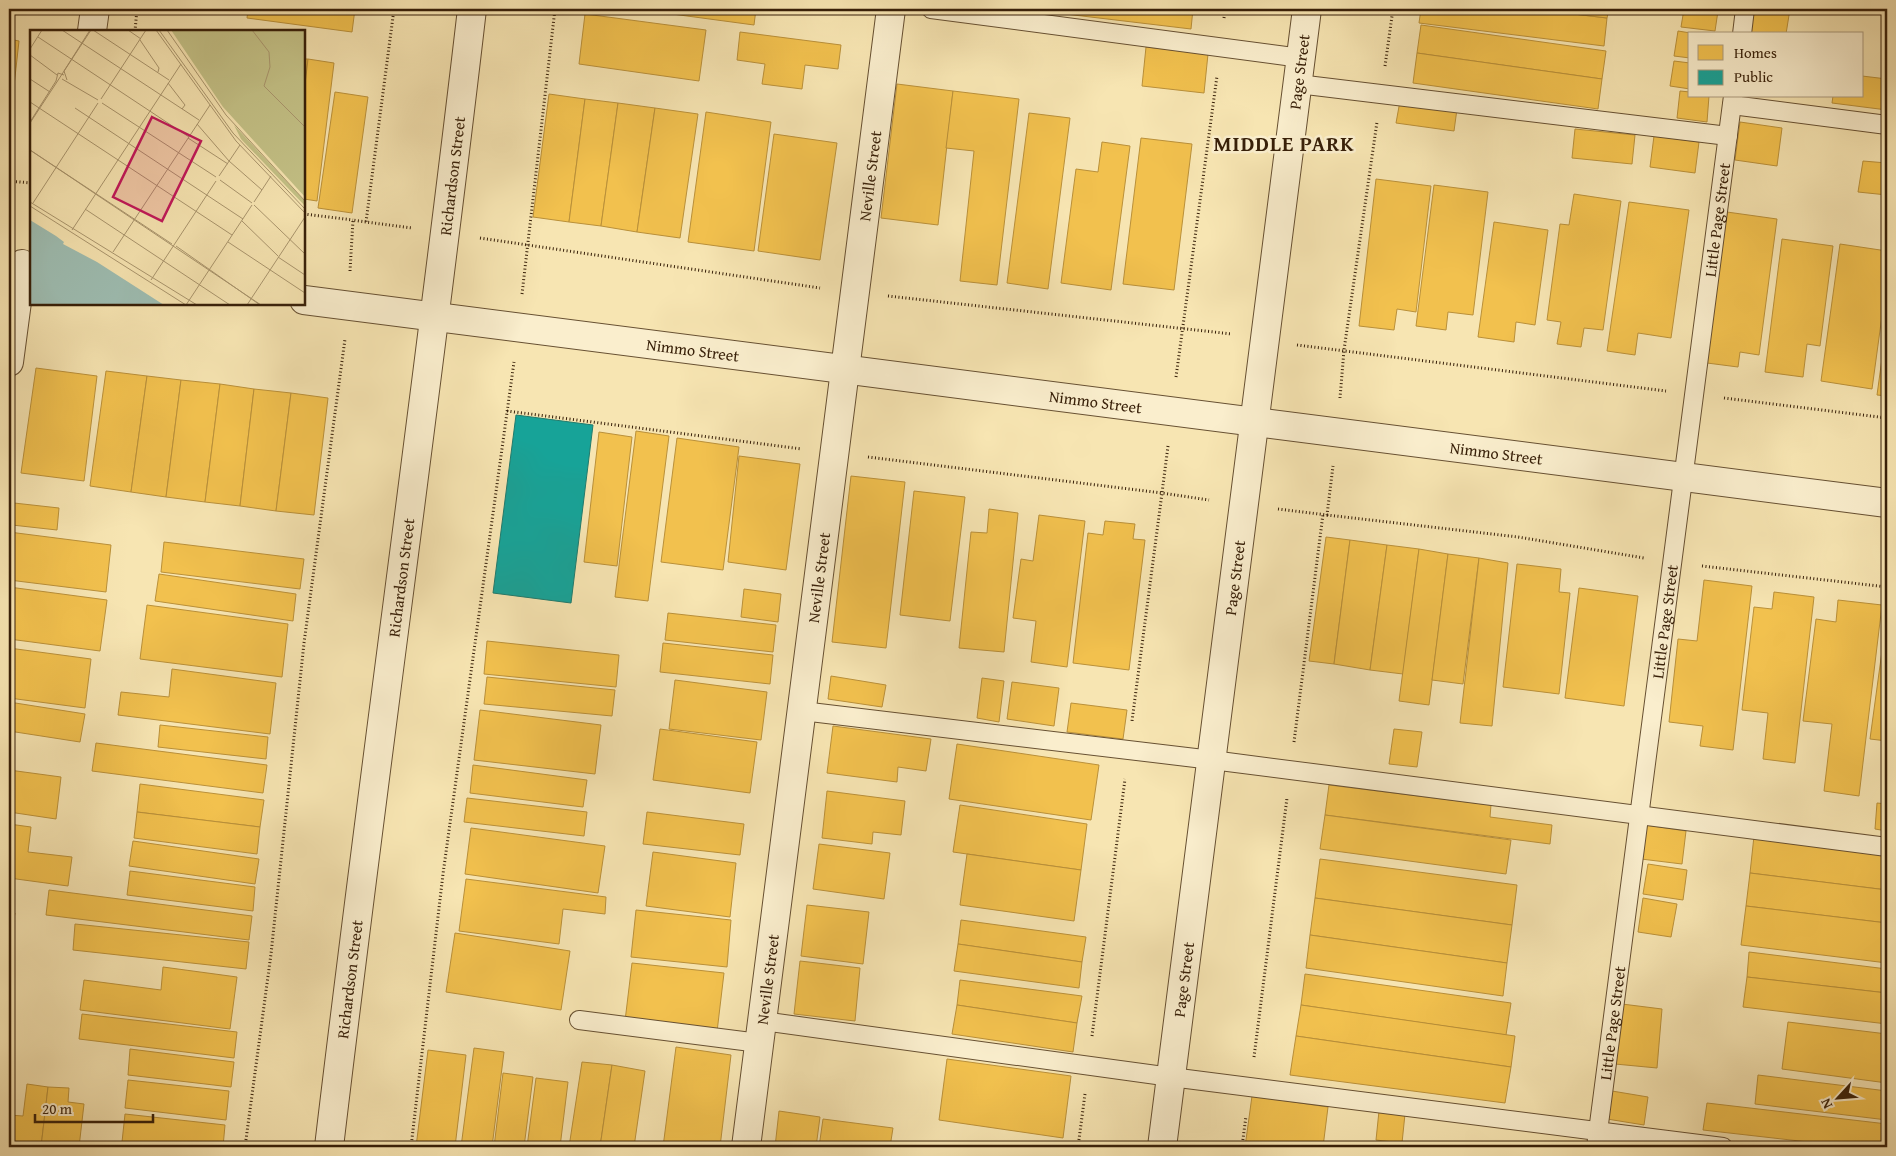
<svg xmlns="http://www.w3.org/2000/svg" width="1896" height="1156" font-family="'Gentium Book Plus',serif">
<rect width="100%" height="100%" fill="#f7e5b2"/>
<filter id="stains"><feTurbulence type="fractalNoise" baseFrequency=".004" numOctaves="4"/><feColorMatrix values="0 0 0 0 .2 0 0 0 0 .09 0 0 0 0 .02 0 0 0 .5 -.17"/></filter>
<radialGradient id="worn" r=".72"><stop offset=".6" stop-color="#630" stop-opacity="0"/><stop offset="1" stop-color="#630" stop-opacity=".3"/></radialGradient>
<!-- homes -->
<g fill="#f2c14e" stroke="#ba9039">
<path d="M248,9H355L352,32L247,18Z"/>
<path d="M635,9H756L754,25Z"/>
<path d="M1058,9H1193L1191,29L1057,13Z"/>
<path d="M1421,9H1532L1607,18L1604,46L1419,23Z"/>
<path d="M1532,9H1609L1607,18Z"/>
<path d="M1684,9L1718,11L1715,31L1681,27Z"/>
<path d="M1754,9H1790L1786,34L1751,33Z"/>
<path d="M585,14L706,30L699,81L579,64Z"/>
<path d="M1421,25L1606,51L1602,79L1417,53Z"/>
<path d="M1678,31L1697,34H1690V58L1674,56Z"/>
<path d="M740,32L841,45L838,69L805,65L802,89L762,84L765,64L737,60Z"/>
<path d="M9,39L19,41L9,131Z"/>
<path d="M1146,47L1208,54L1204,93L1142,86Z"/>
<path d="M1417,53L1602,79L1598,109L1413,83Z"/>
<path d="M304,59H308L304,93Z"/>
<path d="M308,59L334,63L317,201L304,199V93Z"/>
<path d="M1674,61L1690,63V89L1670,86Z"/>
<path d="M1862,76L1887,79V110L1832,103L1833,96H1862Z"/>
<path d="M897,84L953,91L938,225L881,218Z"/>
<path d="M953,91L1019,99L997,285L960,281L974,151L946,148Z"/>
<path d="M1680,91L1690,92V96H1709L1707,122L1677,118Z"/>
<path d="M335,92L368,97L352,213L318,208Z"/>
<path d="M549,94L585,99L569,222L533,217Z"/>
<path d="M585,99L618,103L601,226L569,222Z"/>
<path d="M1400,101L1457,109L1454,131L1396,123Z"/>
<path d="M618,103L655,108L637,232L601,226Z"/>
<path d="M655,108L698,114L680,238L637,232Z"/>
<path d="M706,112L771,122L754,251L688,242Z"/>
<path d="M1029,113L1070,118L1048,289L1007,283Z"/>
<path d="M1740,122L1782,128L1777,166L1735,160Z"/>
<path d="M1575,129L1635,135L1632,164L1572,158Z"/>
<path d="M774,134L837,143L820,260L758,251Z"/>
<path d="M1654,136L1699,142L1695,173L1650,167Z"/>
<path d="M1141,138L1192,144L1174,290L1123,284Z"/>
<path d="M1102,142L1130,146L1111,290L1061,283L1076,169L1098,172Z"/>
<path d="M1863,161L1887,163V195L1858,192Z"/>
<path d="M1376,179L1431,186L1416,312L1397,309L1394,330L1359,326Z"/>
<path d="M1434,185L1488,192L1473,315L1448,312L1446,330L1416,326Z"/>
<path d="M1574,194L1621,201L1603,330L1584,328L1581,347L1557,344L1561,322L1547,320L1560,224L1569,225Z"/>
<path d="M1629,202L1689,210L1671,338L1638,333L1635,355L1607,351Z"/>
<path d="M1727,212L1777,219L1759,355L1740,352L1738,367L1707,363Z"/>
<path d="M1494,222L1548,230L1535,325L1516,322L1514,342L1478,337Z"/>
<path d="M1782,239L1833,246L1820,346L1807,344L1803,377L1765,372Z"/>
<path d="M1840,244L1887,251V279L1872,389L1821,381Z"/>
<path d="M1887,322V396L1877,395Z"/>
<path d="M36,368L97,376L84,481L21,473Z"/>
<path d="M106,371L147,376L131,492L90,486Z"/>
<path d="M147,376L181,380L166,497L131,492Z"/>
<path d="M181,380L220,384L205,502L166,497Z"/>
<path d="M220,384L254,389L240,506L205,502Z"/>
<path d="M254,389L291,393L276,511L240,506Z"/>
<path d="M291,393L328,398L314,515L276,511Z"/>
<path d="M636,431L669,436L648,601L615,597Z"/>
<path d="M599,432L632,437L617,566L584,562Z"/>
<path d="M677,438L739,447L723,570L661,562Z"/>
<path d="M739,456L800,464L786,570L728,562Z"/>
<path d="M851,476L905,482L886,648L832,642Z"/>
<path d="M914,491L965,497L950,621L900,615Z"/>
<path d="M14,503L59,508L57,530L12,525Z"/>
<path d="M989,509L1018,513L1004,652L959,648L971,532L987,533Z"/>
<path d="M1039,515L1085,521L1067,667L1031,662L1036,621L1013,618L1021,559L1033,561Z"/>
<path d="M1105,521L1135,524L1133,539L1145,540L1129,670L1073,663L1088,533L1103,535Z"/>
<path d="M9,532L111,545L106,592L9,580Z"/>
<path d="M1326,537L1350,540L1334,664L1309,661Z"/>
<path d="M1350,540L1387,545L1370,670L1334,664Z"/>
<path d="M164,542L304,559L300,589L161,572Z"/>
<path d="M1387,545L1419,549L1403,674L1370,670Z"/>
<path d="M1419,549L1448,554L1429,705L1399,701Z"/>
<path d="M1448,554L1479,558L1463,684L1432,680Z"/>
<path d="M1479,558L1508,563L1492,726L1460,723Z"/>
<path d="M1517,564L1561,569L1559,592L1570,593L1559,694L1503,687Z"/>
<path d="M159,574L296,594L293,621L155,601Z"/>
<path d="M1704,580L1752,586L1733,750L1700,746L1703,726L1669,722L1678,639L1697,641Z"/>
<path d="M9,587L107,600L100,651L9,639Z"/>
<path d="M1579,588L1638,596L1624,706L1565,698Z"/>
<path d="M744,589L781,594L778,622L741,617Z"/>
<path d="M1774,592L1814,597L1795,763L1763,759L1768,713L1742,710L1754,607L1772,609Z"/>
<path d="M1838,600L1882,605L1859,796L1824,791L1832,724L1803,721L1816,619L1836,622Z"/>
<path d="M147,605L288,624L282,677L140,659Z"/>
<path d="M668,613L776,625L773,652L665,640Z"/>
<path d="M1885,629H1887V741L1870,739Z"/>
<path d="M487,641L619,655L616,687L484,674Z"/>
<path d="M663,643L773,655L770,684L660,672Z"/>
<path d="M9,648L91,659L85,708L9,698Z"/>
<path d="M172,669L276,683L270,734L118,715L121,692L169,697Z"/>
<path d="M831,676L886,685L882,707L828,699Z"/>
<path d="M487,677L615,690L612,716L484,704Z"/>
<path d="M982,678L1004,681L999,722L977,718Z"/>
<path d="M675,680L767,692L761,740L669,729Z"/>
<path d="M1012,682L1059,688L1054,726L1007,719Z"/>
<path d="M9,702L85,714L80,742L9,731Z"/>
<path d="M1071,703L1127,710L1123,739L1067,732Z"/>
<path d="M480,710L601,725L595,774L474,760Z"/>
<path d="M160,725L268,737L266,759L158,747Z"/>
<path d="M833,726L931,739L926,771L898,767L897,782L827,773Z"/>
<path d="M660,729L757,742L750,793L653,780Z"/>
<path d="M1394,729L1422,732L1417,767L1389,764Z"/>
<path d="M96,743L267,765L263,793L92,771Z"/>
<path d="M957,744L1099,765L1091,820L949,799Z"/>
<path d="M473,765L587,780L583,807L470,793Z"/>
<path d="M9,770L61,777L56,819L9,812Z"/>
<path d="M140,784L264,800L260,827L137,812Z"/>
<path d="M1329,785L1491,805L1490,817L1552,825L1550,844L1325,815Z"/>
<path d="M827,791L905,801L901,835L873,832L872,844L822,838Z"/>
<path d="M467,798L587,812L584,836L464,822Z"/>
<path d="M1877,803L1887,804V831L1875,829Z"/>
<path d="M960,805L1087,824L1081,870L953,852Z"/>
<path d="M137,812L260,827L257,854L134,838Z"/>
<path d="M647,812L744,824L740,855L643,844Z"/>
<path d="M1325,815L1511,840L1506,874L1320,849Z"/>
<path d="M9,824L31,827L28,852L72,857L68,886L9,878Z"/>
<path d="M1646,825L1686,831L1682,864L1641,859Z"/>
<path d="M471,828L605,846L598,893L465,874Z"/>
<path d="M1754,836L1887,852V890L1750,873Z"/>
<path d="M133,841L259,859L255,884L129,866Z"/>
<path d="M819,844L890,853L884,899L813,889Z"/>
<path d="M653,852L736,863L730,917L646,906Z"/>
<path d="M967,854L1081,870L1074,921L960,905Z"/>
<path d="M1320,859L1517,885L1512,925L1315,898Z"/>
<path d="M1648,864L1687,870L1683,900L1643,894Z"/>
<path d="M130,871L255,887L253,911L127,895Z"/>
<path d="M1750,873L1887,890V923L1746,906Z"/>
<path d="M466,879L606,897L605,914L563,909L559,944L459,931Z"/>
<path d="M49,890L252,916L249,940L46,915Z"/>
<path d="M1315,898L1512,925L1507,963L1310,935Z"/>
<path d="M1643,898L1677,904L1671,937L1638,932Z"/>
<path d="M807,905L869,912L863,964L801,956Z"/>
<path d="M1746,906L1887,923V963L1741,945Z"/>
<path d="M636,910L731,920L727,967L631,957Z"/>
<path d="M9,912L15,913L11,937H9Z"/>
<path d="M961,920L1086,937L1082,962L958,944Z"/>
<path d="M75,924L249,942L246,969L73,950Z"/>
<path d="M455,933L570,951L561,1010L446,992Z"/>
<path d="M1310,935L1507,963L1503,996L1306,968Z"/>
<path d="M958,944L1082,962L1079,988L954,971Z"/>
<path d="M1749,952L1887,969V993L1747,977Z"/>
<path d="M800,961L860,968L855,1021L794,1014Z"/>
<path d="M632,963L724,973L717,1032L625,1021Z"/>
<path d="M163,967L237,977L230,1029L80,1010L84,980L161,990Z"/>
<path d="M1305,974L1511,1003L1506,1035L1301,1005Z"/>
<path d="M1747,977L1887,993V1024L1743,1007Z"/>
<path d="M960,980L1082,996L1077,1023L957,1005Z"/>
<path d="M1622,1004L1662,1009L1657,1068L1615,1064Z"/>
<path d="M957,1005L1077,1023L1073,1052L952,1034Z"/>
<path d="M1301,1005L1515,1036L1511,1067L1296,1036Z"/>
<path d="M82,1014L237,1032L234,1058L79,1039Z"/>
<path d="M1788,1022L1887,1034V1083L1782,1069Z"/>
<path d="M1296,1036L1511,1067L1505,1103L1290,1075Z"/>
<path d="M676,1047L731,1055L720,1147H663Z"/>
<path d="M474,1048L504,1052L492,1147H461Z"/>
<path d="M130,1049L234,1062L231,1087L128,1075Z"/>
<path d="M428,1050L466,1055L455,1147H416Z"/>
<path d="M947,1059L1071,1076L1063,1138L939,1120Z"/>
<path d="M582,1062L612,1065L600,1147H569Z"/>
<path d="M612,1065L645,1071L634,1147H600Z"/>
<path d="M503,1073L533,1077L524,1147H494Z"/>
<path d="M1758,1075L1887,1091V1120L1755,1104Z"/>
<path d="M536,1078L568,1082L560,1147H527Z"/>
<path d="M128,1080L229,1091L226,1120L125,1108Z"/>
<path d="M27,1084L48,1087L41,1147H9V1115L23,1116Z"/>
<path d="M48,1087L69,1088L68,1102L84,1104L79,1147H41Z"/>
<path d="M1612,1091L1648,1097L1644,1125L1607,1119Z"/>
<path d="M1252,1096L1328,1107L1323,1147H1245Z"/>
<path d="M1707,1103L1887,1124V1147H1852L1703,1130Z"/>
<path d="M779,1111L820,1117L816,1147H775Z"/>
<path d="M1379,1111L1405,1114L1402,1143L1376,1140Z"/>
<path d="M125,1114L225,1125L223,1147H170L122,1142Z"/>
<path d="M823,1119L893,1128L890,1147H819Z"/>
<path d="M122,1142L170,1147H121Z"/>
</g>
<!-- public -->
<path fill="#17a398" stroke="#217b6d" d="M516,415L593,425L571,603L493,593Z"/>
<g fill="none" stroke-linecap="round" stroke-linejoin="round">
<defs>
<g id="lane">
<path d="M931,9L1301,58"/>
<path d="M1742,34L1745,9"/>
<path d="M1298,84L1728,136"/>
<path d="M1732,105L1887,125"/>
<path d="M802,711L1212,760L1887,847"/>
<path d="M579,1020L759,1043"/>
<path d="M762,1021L1171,1077L1723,1147"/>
<path id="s1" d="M1596,1147L1733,96"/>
</g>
<g id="street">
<path d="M92,31L95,9"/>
<path id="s2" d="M304,300L1887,503"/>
<path d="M9,362L22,264"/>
<path id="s3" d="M329,1147C374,767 428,389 472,9"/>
<path id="s4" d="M746,1147L891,9"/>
<path id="s5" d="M1162,1147L1307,9"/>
</g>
</defs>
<!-- lane casing -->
<use href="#lane" stroke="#675032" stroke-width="20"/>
<!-- street casing -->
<use href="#street" stroke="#675032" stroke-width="30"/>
<!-- path -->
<g stroke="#371f08" stroke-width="3" stroke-dasharray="1 2.5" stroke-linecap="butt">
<path d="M394,9L366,222L412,228"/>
<path d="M1224,18L1225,9"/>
<path d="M135,31L137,9"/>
<path d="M1385,66L1393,9"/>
<path d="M9,181L31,183"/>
<path d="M304,214L353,220"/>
<path d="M480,238L820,288"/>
<path d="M350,271L353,220L366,222"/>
<path d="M522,294L555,9"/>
<path d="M888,296L1232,334"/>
<path d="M1297,345L1666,391"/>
<path d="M1176,377L1217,76"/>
<path d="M1340,398L1344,350L1377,122"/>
<path d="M1724,398L1887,418"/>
<path d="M507,411L802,449"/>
<path d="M1168,446L1162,493L1209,500"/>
<path d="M868,457L1162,493L1132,721"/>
<path d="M1278,509L1327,515L1333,466"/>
<path d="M1327,515L1518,537L1644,558"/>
<path d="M1702,566L1887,587"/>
<path d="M1294,742L1323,514"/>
<path d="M1092,1036L1125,779"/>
<path d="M1254,1057L1287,798"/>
<path d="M245,1147L271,954L304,643L345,339"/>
<path d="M411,1147L443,874L514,362"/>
<path d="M1078,1147L1085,1094"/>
<path d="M1242,1147L1246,1116"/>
</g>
<!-- lane -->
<use href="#lane" stroke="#faeecd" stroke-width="18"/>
<!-- street -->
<use href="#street" stroke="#faeecd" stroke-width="28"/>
</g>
<g text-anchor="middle" stroke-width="5" stroke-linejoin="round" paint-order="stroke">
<!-- street labels -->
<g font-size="16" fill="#371f08" stroke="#faeecd">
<text dy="6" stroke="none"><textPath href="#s5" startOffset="1084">Page Street</textPath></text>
<text dy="6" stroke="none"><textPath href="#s3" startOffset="979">Richardson Street</textPath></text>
<text dy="6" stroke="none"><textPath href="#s4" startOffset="979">Neville Street</textPath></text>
<text dy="6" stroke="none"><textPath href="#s1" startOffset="935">Little Page Street</textPath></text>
<text dy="6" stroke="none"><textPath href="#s2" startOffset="392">Nimmo Street</textPath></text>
<text dy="6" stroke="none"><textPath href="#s2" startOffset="798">Nimmo Street</textPath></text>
<text dy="6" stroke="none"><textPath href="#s2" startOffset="1202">Nimmo Street</textPath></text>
<text dy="6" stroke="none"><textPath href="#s3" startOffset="574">Richardson Street</textPath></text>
<text dy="6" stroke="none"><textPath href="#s4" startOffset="574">Neville Street</textPath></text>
<text dy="6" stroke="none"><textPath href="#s5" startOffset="574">Page Street</textPath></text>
<text dy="6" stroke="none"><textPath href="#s1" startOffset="530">Little Page Street</textPath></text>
<text dy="6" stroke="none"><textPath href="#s3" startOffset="169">Richardson Street</textPath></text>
<text dy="6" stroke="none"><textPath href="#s4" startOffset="169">Neville Street</textPath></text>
<text dy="6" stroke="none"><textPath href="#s5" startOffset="169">Page Street</textPath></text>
<text dy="6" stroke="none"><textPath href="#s1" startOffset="125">Little Page Street</textPath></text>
</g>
<!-- district labels -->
<g font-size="21" font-weight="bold" letter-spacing="1" fill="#371f08" stroke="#faeecd">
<text x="1284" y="151">MIDDLE PARK</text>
</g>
</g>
<!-- overview -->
<g transform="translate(30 30)">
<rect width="275" height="275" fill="#f7e5b2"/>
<path d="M141,0H275V167L193,77ZM204,95L275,171V176L211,109Z" fill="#c4c287"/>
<path d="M0,190L26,206L34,212L33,214L67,232L134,275H0Z" fill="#9ebeb3"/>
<path fill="none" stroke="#aa966e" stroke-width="1" d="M32,0L169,90M63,0L139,50M98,0L111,9M126,0L206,111L275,183M129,0L203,103L275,179M137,0L196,85L275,171M222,0L239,22L240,37L234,56L275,97M8,7L159,107M110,10L129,38L128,42M0,19L12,0M0,25L27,45M0,49L20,62M32,49L68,70M37,50L34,41L60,0M138,53L155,75L152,79M71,69L116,0M0,72L202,205M72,73L186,147M45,78L213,189M0,92L26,51L28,43L34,45M0,93L61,0M167,94L199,131L232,160M158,108L198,134M0,120L142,214M0,120L231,275M189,146L210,115M190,150L222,173M0,172L167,275M224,172L241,146M3,173L68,73M224,175L275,224M0,176L156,275M55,179L200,275M212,191L248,226M42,200L151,34M198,212L275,263M146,216L230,275M83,222L180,75M248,227L275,245M121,250L186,151M156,275L222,175M217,275L275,187"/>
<path fill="#c2185b" fill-opacity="0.15" stroke="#c2185b" stroke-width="2.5" d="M122,87L171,111L132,191L83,167Z"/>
<rect width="275" height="275" fill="none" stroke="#371f08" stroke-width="2.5"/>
</g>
<!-- margin -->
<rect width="1896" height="1156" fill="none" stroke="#f7e5b2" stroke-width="30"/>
<rect x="10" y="10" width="1876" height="1136" fill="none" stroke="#371f08" stroke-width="2.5"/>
<rect x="15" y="15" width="1866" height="1126" fill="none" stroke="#371f08"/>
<!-- legend -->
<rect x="1688" y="32" width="175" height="65" fill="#faeecd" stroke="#ac9b7e"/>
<rect x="1698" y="45" width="25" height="15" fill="#f2c14e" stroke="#ac9b7e"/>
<text x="1734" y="58" font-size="15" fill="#371f08">Homes</text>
<rect x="1698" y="70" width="25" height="15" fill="#17a398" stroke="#ac9b7e"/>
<text x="1734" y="82" font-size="15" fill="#371f08">Public</text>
<!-- north arrow -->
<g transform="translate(1838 1098) rotate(244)" stroke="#faeecd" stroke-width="4" paint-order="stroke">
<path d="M0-4L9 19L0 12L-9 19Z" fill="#371f08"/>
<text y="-8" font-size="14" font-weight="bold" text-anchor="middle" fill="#371f08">N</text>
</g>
<!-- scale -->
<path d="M35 1114v8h118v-8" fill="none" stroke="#371f08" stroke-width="2.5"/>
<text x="42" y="1114" font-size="15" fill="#371f08" stroke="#faeecd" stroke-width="4" paint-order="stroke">20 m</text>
<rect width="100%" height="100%" filter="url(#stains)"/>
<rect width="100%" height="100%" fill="url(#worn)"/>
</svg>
